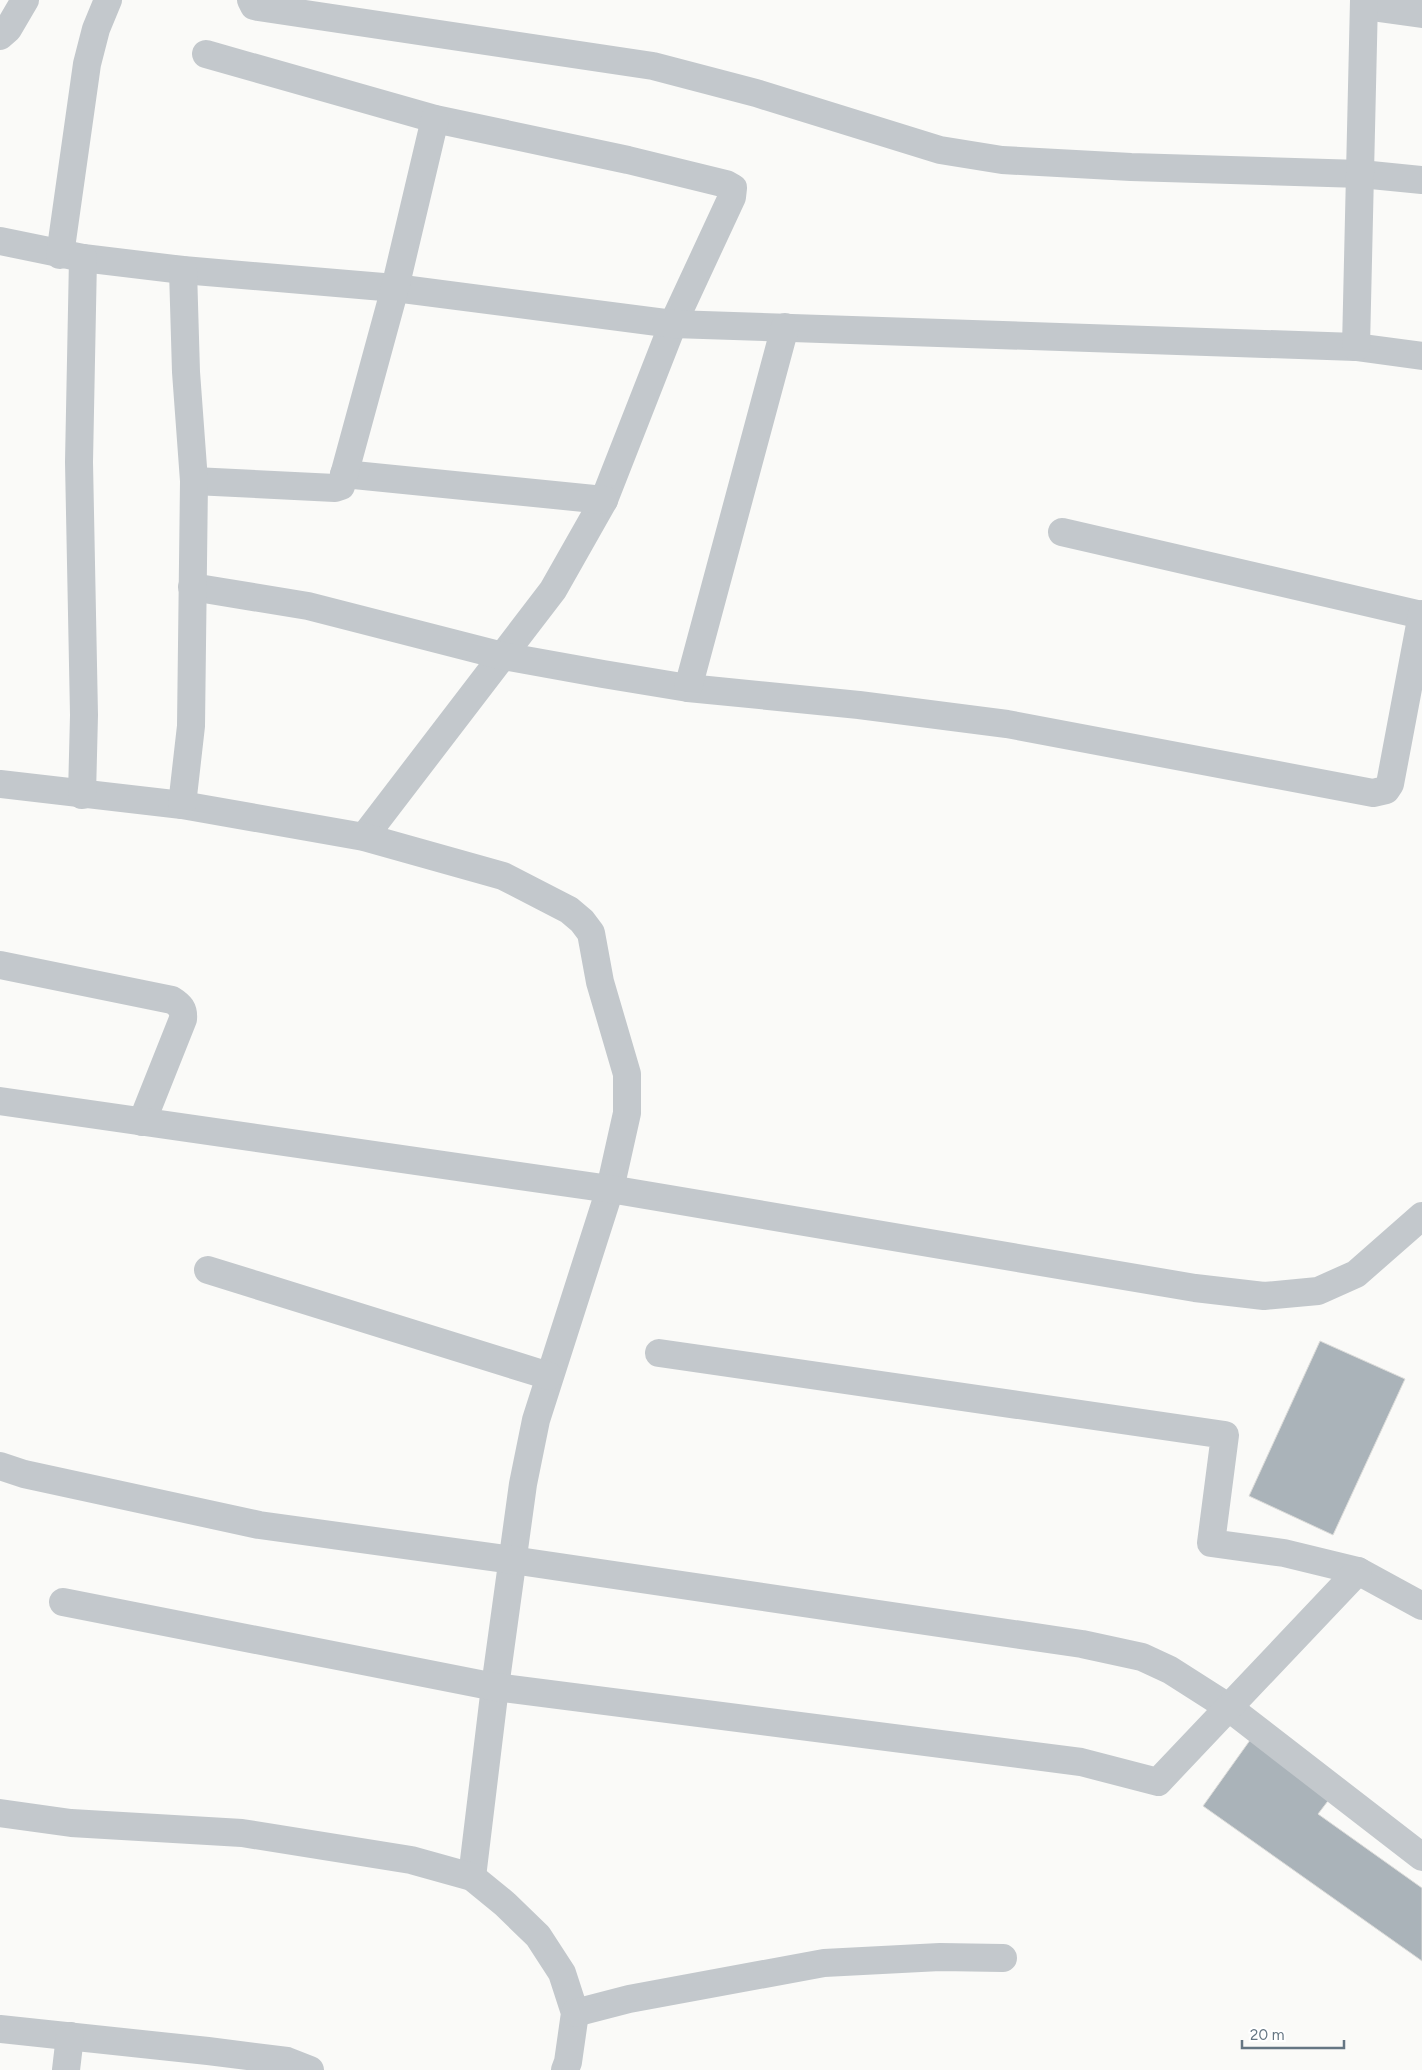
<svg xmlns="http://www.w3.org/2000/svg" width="1422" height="2070" font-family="Figtree,sans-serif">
  <rect width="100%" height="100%" fill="#fafaf8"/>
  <!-- building -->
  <g fill="#aab3b9" stroke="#dcdcda">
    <polygon points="1320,1341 1405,1379 1333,1535 1249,1496"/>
    <polygon points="1253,1736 1334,1793 1318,1814 1422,1888 1422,1961 1203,1806"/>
  </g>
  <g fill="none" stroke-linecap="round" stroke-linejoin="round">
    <!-- street -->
    <g stroke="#c3c8cc" stroke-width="28">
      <polyline points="251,0 254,6 258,7 653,66 756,93 940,150 1002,160 1131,167 1361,174 1422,180"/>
      <polyline points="1364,6 1422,14"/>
      <polyline points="0,36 8,29 25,0"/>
      <polyline points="206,54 435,119 628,160 726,184 733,188 732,197 673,324 604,500 553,590 364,837"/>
      <polyline points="0,241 83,258 183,270 395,288 673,324 1356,347 1422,356"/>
      <polyline points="60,255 87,64 96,29 108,0"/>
      <polyline points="1356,347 1364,0"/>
      <polyline points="344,474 604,500"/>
      <polyline points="194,481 335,488 341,486 395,288 435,119"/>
      <polyline points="1062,532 1422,615"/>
      <polyline points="192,587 308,606 503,656 603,674 688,688 859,705 1007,724 1373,793 1386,790 1390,784 1422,614"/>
      <polyline points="688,688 785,327"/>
      <polyline points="0,784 182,805 364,837 503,876 569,910 582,921 591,933 600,982 627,1074 627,1113 610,1189 536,1420 523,1484 495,1687 472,1877"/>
      <polyline points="82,795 84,715 79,462 83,258"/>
      <polyline points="182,805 191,726 194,481 186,372 183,270"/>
      <path d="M0,965L172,1000C180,1005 184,1009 183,1019L142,1122"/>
      <polyline points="0,1101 610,1189 1195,1288 1264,1296 1318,1291 1356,1274 1422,1216"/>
      <polyline points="208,1270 549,1376"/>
      <polyline points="659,1353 1225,1435 1211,1543 1284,1553 1358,1571 1422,1606"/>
      <polyline points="0,1466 24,1474 259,1525 512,1560 1082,1644 1142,1657 1170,1670 1228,1707 1422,1857"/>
      <polyline points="63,1602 495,1687 1081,1762 1158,1782 1358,1571"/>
      <polyline points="0,1813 71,1823 242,1833 411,1860 472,1877 505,1904 538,1936 562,1973 575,2013 568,2062 565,2070"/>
      <polyline points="575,2013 629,1999 824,1963 940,1957 1003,1958"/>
      <polyline points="0,2029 208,2051 287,2061 310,2070"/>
      <polyline points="66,2070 70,2036"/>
    </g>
  </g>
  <!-- scale -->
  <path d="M1242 2040v8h102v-8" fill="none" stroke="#657683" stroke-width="2.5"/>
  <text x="1250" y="2040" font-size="15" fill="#657683" stroke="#ffffff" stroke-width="4" paint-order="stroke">20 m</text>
</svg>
